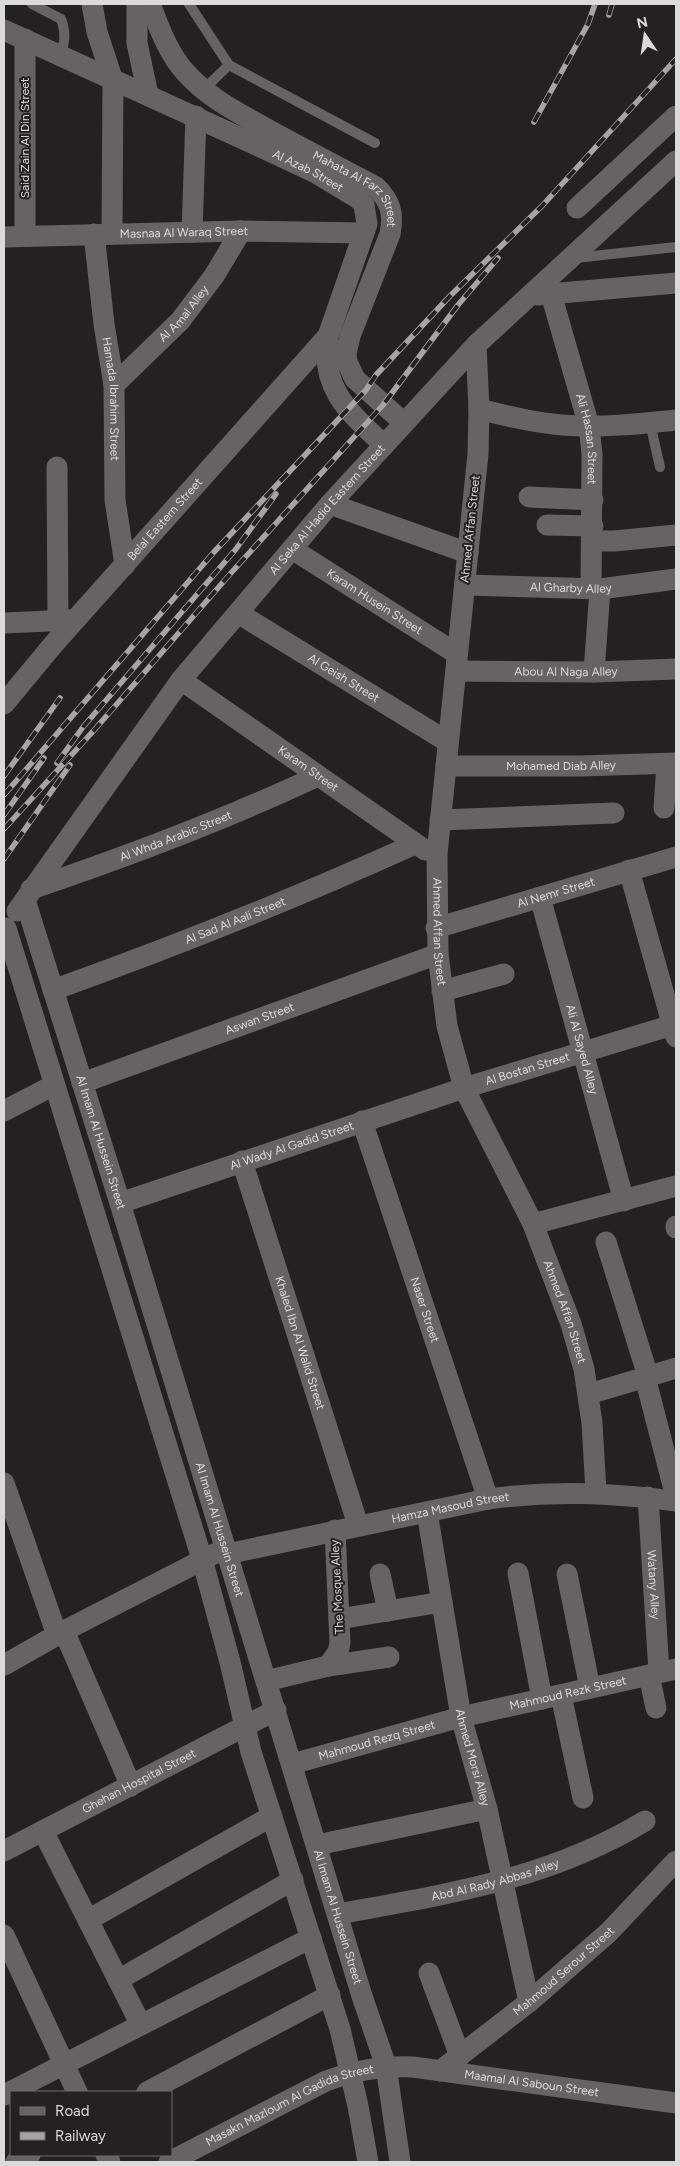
<svg xmlns="http://www.w3.org/2000/svg" width="680" height="2166" font-family="Figtree,sans-serif">
  <rect width="100%" height="100%" fill="#252024"/>
  <g fill="none" stroke-linecap="round" stroke-linejoin="round">
    <!-- service -->
    <g stroke="#686267" stroke-width="10">
      <path d="M32,4L61,19C66,32 65,41 61,54"/>
      <polyline points="189,4 229,65 375,143"/>
      <polyline points="203,90 229,65"/>
      <polyline points="575,258 676,247"/>
      <polyline points="650,423 660,467"/>
    </g>
    <!-- minor -->
    <g stroke="#686267" stroke-width="21">
      <polyline points="92,4 97,32 113,81 112,234"/>
      <polyline points="137,4 137,43 148,95"/>
      <path id="s1" d="M150,4C159,28 169,55 187,74C207,96 233,110 258,124C297,146 337,166 376,187C391,202 394,214 390,234L350,336L346,353L347,362L355,379L404,423"/>
      <path id="s2" d="M4,30L254,144L316,173L359,199L364,205L367,224L328,336C320,389 349,412 384,445"/>
      <polyline points="577,208 676,116"/>
      <polyline points="192,232 196,116"/>
      <path id="s3" d="M94,234L104,324L114,385L115,500L125,565"/>
      <polyline points="25,236 25,39"/>
      <path id="s4" d="M4,237L241,231L364,233"/>
      <path id="s5" d="M551,294L589,426L592,454L591,589"/>
      <polyline points="537,295 676,283"/>
      <path id="s6" d="M476,345L479,409L478,454L437,854L438,954L447,1026L464,1088L533,1224L571,1324L584,1369L592,1423L596,1492"/>
      <path id="s7" d="M114,385L180,321L214,276L241,231"/>
      <path d="M479,409C506,416 534,423 562,425C600,428 639,424 676,420"/>
      <polyline points="57,467 58,621"/>
      <polyline points="529,497 593,500"/>
      <polyline points="330,504 468,553"/>
      <polyline points="547,525 593,526"/>
      <polyline points="593,541 614,541 676,535"/>
      <path id="s8" d="M292,549L457,654"/>
      <path id="s9" d="M465,585L600,589L676,579"/>
      <path id="s10" d="M238,613L448,742"/>
      <polyline points="4,623 71,620"/>
      <path id="s11" d="M456,671L594,672L676,669"/>
      <polyline points="594,672 600,589"/>
      <path id="s12" d="M181,680L425,850"/>
      <path id="s13" d="M4,704L52,646L328,336"/>
      <path id="s14" d="M446,766H581L676,763"/>
      <polyline points="664,808 667,764"/>
      <polyline points="440,820 614,813"/>
      <polyline points="629,870 676,1037"/>
      <path id="s15" d="M31,889C129,856 224,820 318,776"/>
      <path id="s16" d="M540,897L624,1201"/>
      <path id="s17" d="M25,900L120,1203L362,1996L386,2066L400,2162"/>
      <path id="s18" d="M17,911L181,680L330,504L476,345L676,161"/>
      <polyline points="6,928 202,1559 230,1662 251,1752 340,2029 358,2106 368,2162"/>
      <path id="s19" d="M436,928L676,857"/>
      <path id="s20" d="M53,990C176,946 296,898 415,844"/>
      <polyline points="442,991 504,974"/>
      <path id="s21" d="M82,1083L438,954"/>
      <polyline points="4,1111 54,1085"/>
      <path id="s22" d="M362,1121L488,1499"/>
      <path id="s23" d="M242,1161L358,1525"/>
      <path id="s24" d="M120,1203L464,1088L676,1024"/>
      <polyline points="533,1224 676,1186"/>
      <polyline points="676,1226 676,1228"/>
      <polyline points="606,1242 648,1376"/>
      <polyline points="645,1377 676,1497"/>
      <polyline points="589,1394 676,1368"/>
      <polyline points="4,1483 57,1635"/>
      <path id="s25" d="M648,1497L659,1672"/>
      <path id="s26" d="M427,1512L461,1717L487,1809L529,2002"/>
      <path id="s27" d="M227,1554L488,1499C556,1490 609,1493 676,1501"/>
      <polyline points="518,1573 542,1699"/>
      <polyline points="380,1574 388,1611"/>
      <polyline points="567,1574 590,1688"/>
      <polyline points="339,1619 442,1602"/>
      <polyline points="64,1631 131,1786"/>
      <polyline points="4,1665 64,1631 214,1554"/>
      <polyline points="328,1666 389,1657"/>
      <polyline points="649,1675 656,1708"/>
      <polyline points="266,1681 328,1666 338,1652 340,1643 335,1530"/>
      <polyline points="561,1695 583,1798"/>
      <path id="s28" d="M292,1764L461,1717L676,1669"/>
      <polyline points="43,1831 141,2025"/>
      <polyline points="317,1845 487,1809"/>
      <path id="s29" d="M4,1851L276,1710"/>
      <path id="s30" d="M338,1914C447,1894 547,1880 645,1821"/>
      <polyline points="88,1920 272,1816"/>
      <polyline points="4,1935 77,2092"/>
      <polyline points="429,1973 460,2056"/>
      <polyline points="118,1980 293,1880"/>
      <path id="s31" d="M440,2071L529,2002L609,1932L676,1861"/>
      <polyline points="147,2092 330,1995"/>
      <polyline points="4,2095 311,1938"/>
      <polyline points="106,2155 110,2162"/>
      <polyline points="16,2162 30,2155"/>
      <path id="s32" d="M169,2162L326,2081C356,2070 381,2066 413,2067L676,2103"/>
    </g>
    <!-- rail casing -->
    <g stroke="#a7a3a6" stroke-width="5.5">
      <g id="rail">
        <polyline points="609,15 612,4"/>
        <polyline points="534,122 588,24 595,4"/>
        <polyline points="57,763 83,727 236,549 276,494"/>
        <polyline points="4,776 60,698"/>
        <polyline points="4,795 214,552 366,390 376,375 450,296 542,206 676,59"/>
        <polyline points="4,815 44,758"/>
        <polyline points="4,829 96,728 231,573 383,405 458,305 498,258"/>
        <polyline points="4,859 70,765"/>
      </g>
    </g>
    <!-- rail -->
    <use href="#rail" stroke="#252024" stroke-width="4" stroke-dasharray="11" stroke-linecap="butt"/>
  </g>
  <g text-anchor="middle" dominant-baseline="central" stroke-width="4" stroke-linejoin="round" paint-order="stroke">
    <!-- street labels -->
    <g font-size="12" fill="#dcd9dc" stroke="#252024">
      <text transform="translate(25 138) rotate(-90)">Said Zain Al Din Street</text>
      <text stroke="none"><textPath href="#s2" startOffset="335">Al Azab Street</textPath></text>
      <text stroke="none"><textPath href="#s1" startOffset="288">Mahata Al Farz Street</textPath></text>
      <text stroke="none"><textPath href="#s4" startOffset="180">Masnaa Al Waraq Street</textPath></text>
      <text stroke="none"><textPath href="#s7" startOffset="100">Al Amal Alley</textPath></text>
      <text stroke="none"><textPath href="#s3" startOffset="166">Hamada Ibrahim Street</textPath></text>
      <text stroke="none"><textPath href="#s5" startOffset="150">Ali Hassan Street</textPath></text>
      <text stroke="none"><textPath href="#s18" startOffset="508">Al Seka Al Hadid Eastern Street</textPath></text>
      <text stroke="none"><textPath href="#s13" startOffset="245">Belal Eastern Street</textPath></text>
      <text transform="translate(470 529) rotate(-84)">Ahmed Affan Street</text>
      <text stroke="none"><textPath href="#s9" startOffset="106">Al Gharby Alley</textPath></text>
      <text stroke="none"><textPath href="#s8" startOffset="98">Karam Husein Street</textPath></text>
      <text stroke="none"><textPath href="#s11" startOffset="110">Abou Al Naga Alley</textPath></text>
      <text stroke="none"><textPath href="#s10" startOffset="124">Al Geish Street</textPath></text>
      <text stroke="none"><textPath href="#s14" startOffset="115">Mohamed Diab Alley</textPath></text>
      <text stroke="none"><textPath href="#s12" startOffset="155">Karam Street</textPath></text>
      <text stroke="none"><textPath href="#s15" startOffset="154">Al Whda Arabic Street</textPath></text>
      <text stroke="none"><textPath href="#s19" startOffset="125">Al Nemr Street</textPath></text>
      <text stroke="none"><textPath href="#s20" startOffset="195">Al Sad Al Aali Street</textPath></text>
      <text stroke="none"><textPath href="#s6" startOffset="589">Ahmed Affan Street</textPath></text>
      <text stroke="none"><textPath href="#s21" startOffset="189">Aswan Street</textPath></text>
      <text stroke="none"><textPath href="#s16" startOffset="158">Ali Al Sayed Alley</textPath></text>
      <text stroke="none"><textPath href="#s24" startOffset="429">Al Bostan Street</textPath></text>
      <text stroke="none"><textPath href="#s17" startOffset="254">Al Imam Al Hussein Street</textPath></text>
      <text stroke="none"><textPath href="#s24" startOffset="181">Al Wady Al Gadid Street</textPath></text>
      <text stroke="none"><textPath href="#s22" startOffset="199">Naser Street</textPath></text>
      <text stroke="none"><textPath href="#s6" startOffset="994">Ahmed Affan Street</textPath></text>
      <text stroke="none"><textPath href="#s23" startOffset="191">Khaled Ibn Al Walid Street</textPath></text>
      <text stroke="none"><textPath href="#s27" startOffset="228">Hamza Masoud Street</textPath></text>
      <text stroke="none"><textPath href="#s17" startOffset="659">Al Imam Al Hussein Street</textPath></text>
      <text stroke="none"><textPath href="#s25" startOffset="88">Watany Alley</textPath></text>
      <text transform="translate(337 1587) rotate(-93)">The Mosque Alley</text>
      <text stroke="none"><textPath href="#s28" startOffset="285">Mahmoud Rezk Street</textPath></text>
      <text stroke="none"><textPath href="#s28" startOffset="88">Mahmoud Rezq Street</textPath></text>
      <text stroke="none"><textPath href="#s26" startOffset="250">Ahmed Morsi Alley</textPath></text>
      <text stroke="none"><textPath href="#s29" startOffset="152">Ghehan Hospital Street</textPath></text>
      <text stroke="none"><textPath href="#s30" startOffset="161">Abd Al Rady Abbas Alley</textPath></text>
      <text stroke="none"><textPath href="#s17" startOffset="1064">Al Imam Al Hussein Street</textPath></text>
      <text stroke="none"><textPath href="#s31" startOffset="159">Mahmoud Serour Street</textPath></text>
      <text stroke="none"><textPath href="#s32" startOffset="385">Maamal Al Saboun Street</textPath></text>
      <text stroke="none"><textPath href="#s32" startOffset="134">Masakn Mazloum Al Gadida Street</textPath></text>
    </g>
  </g>
  <!-- border -->
  <rect width="680" height="2166" fill="none" stroke="#dcd9dc" stroke-width="10"/>
  <!-- legend -->
  <rect x="10" y="2091" width="162" height="65" fill="#252024" stroke="#6e6a6e"/>
  <rect x="20" y="2107" width="25" height="8" fill="#686267" stroke="#6e6a6e"/>
  <text x="55" y="2116" font-size="15" fill="#dcd9dc">Road</text>
  <rect x="20" y="2132" width="25" height="8" fill="#a7a3a6" stroke="#6e6a6e"/>
  <text x="55" y="2141" font-size="15" fill="#dcd9dc">Railway</text>
  <!-- north arrow -->
  <g transform="translate(645 35) rotate(347)" stroke="#252024" stroke-width="4" paint-order="stroke">
  <path d="M0-4L9 19L0 12L-9 19Z" fill="#dcd9dc"/>
  <text y="-8" font-size="14" font-weight="bold" text-anchor="middle" fill="#dcd9dc">N</text>
  </g>
</svg>
